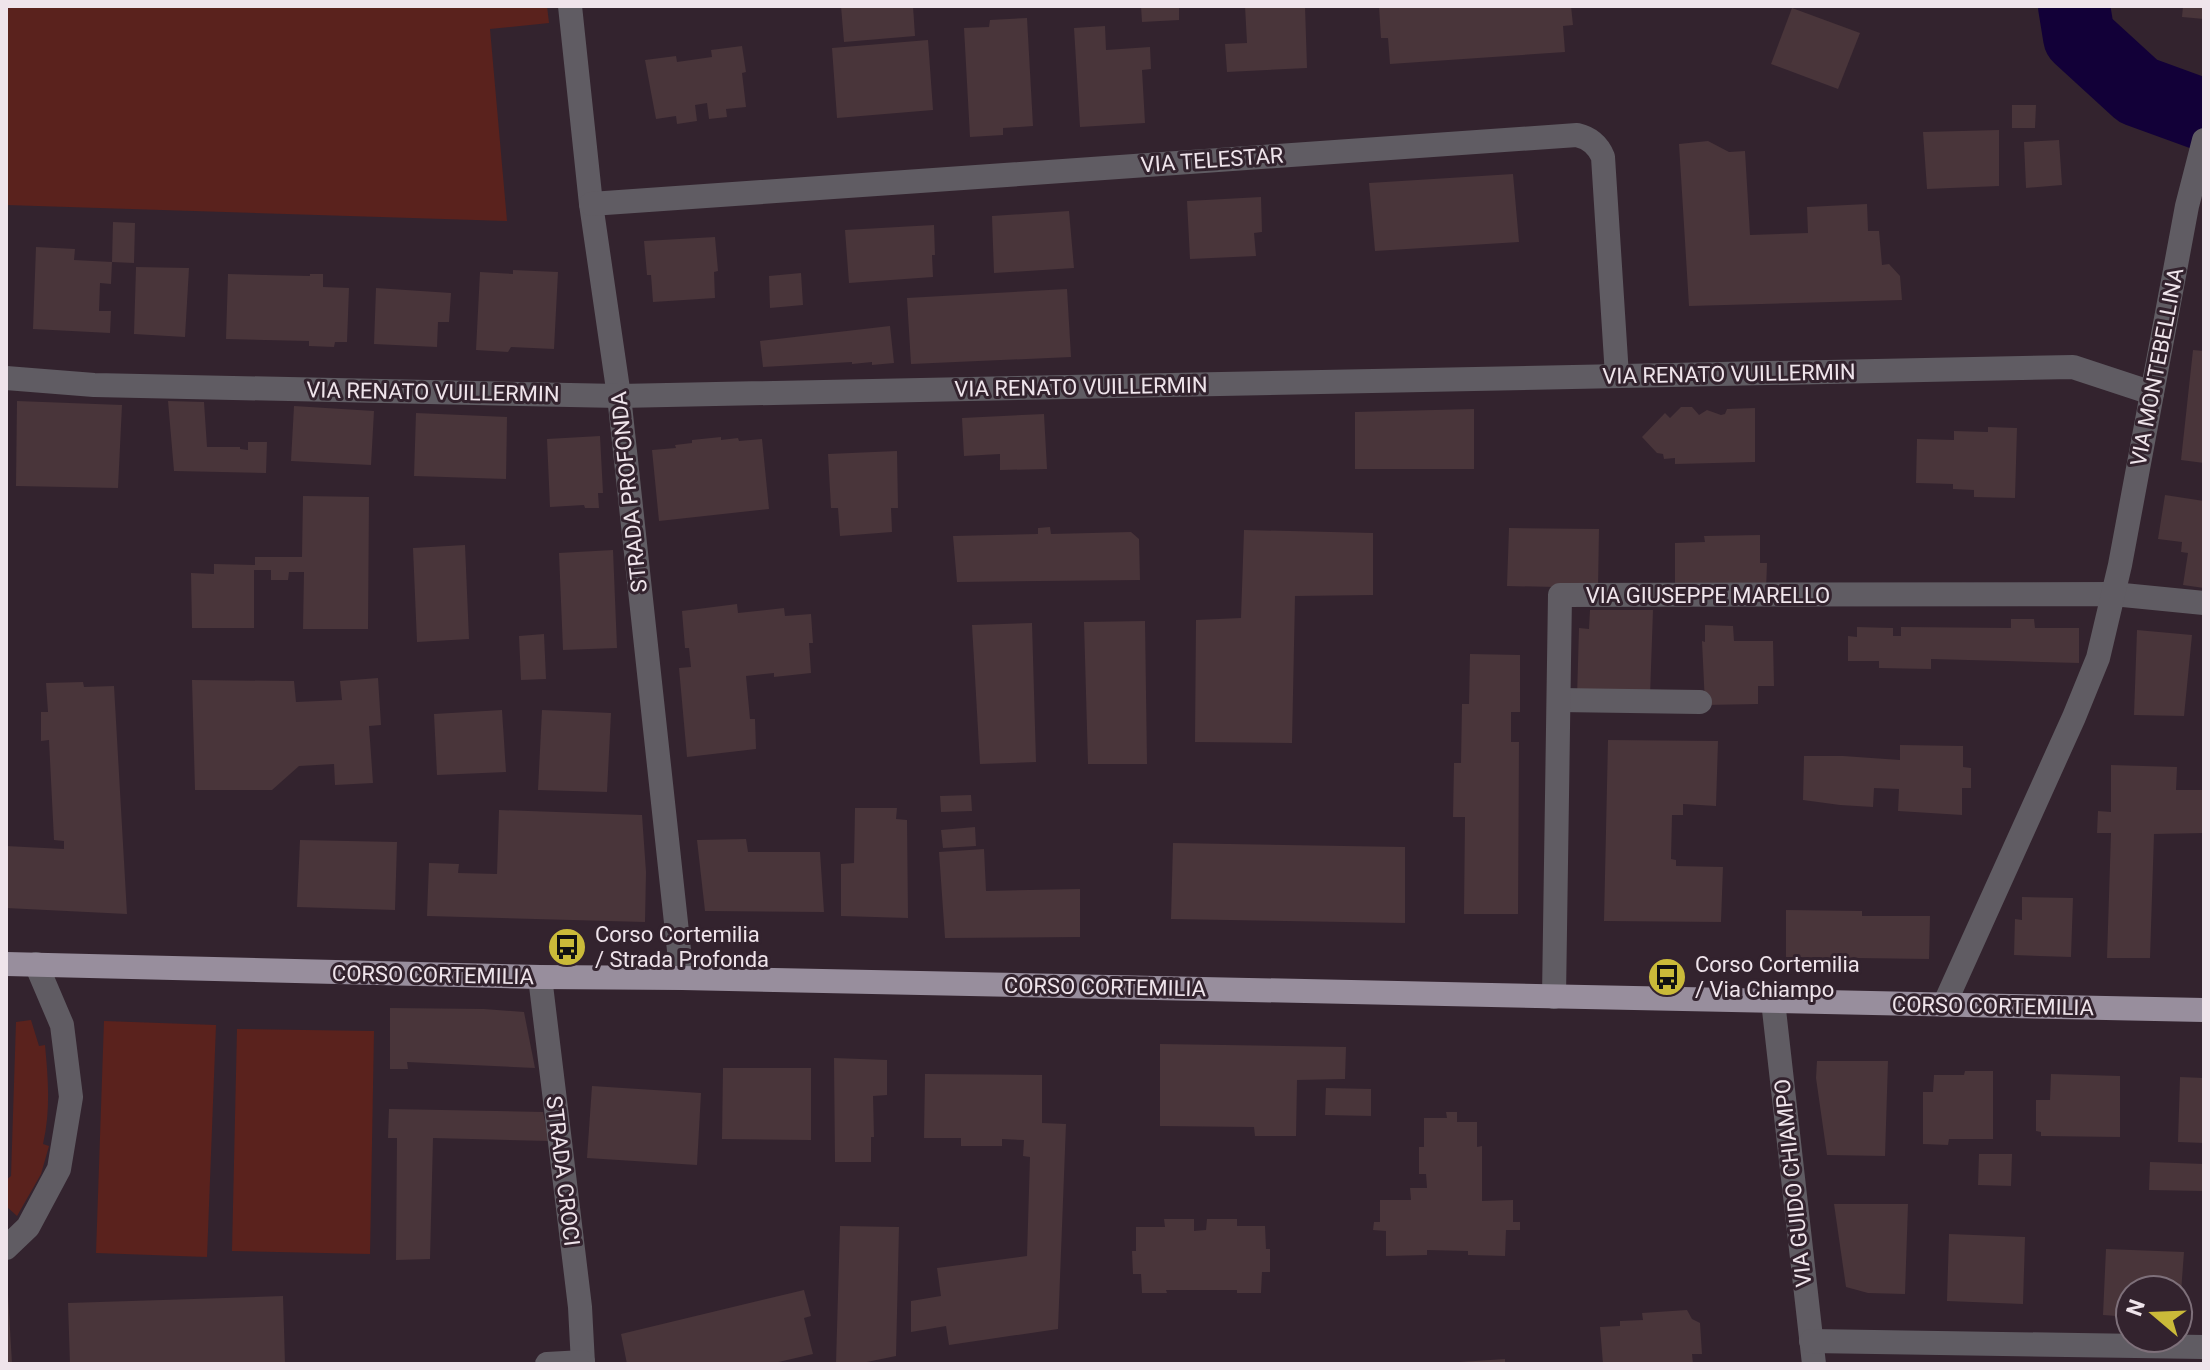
<svg xmlns="http://www.w3.org/2000/svg" width="2210" height="1370" font-family="Roboto,sans-serif">
  <rect width="100%" height="100%" fill="#33232e"/>
  <!-- green -->
  <g fill="#5a221d">
    <polygon points="6,6 547,6 549,23 490,29 507,221 6,205"/>
    <path d="M31,1020L39,1046L45,1045C48,1078 51,1110 43,1144L49,1146L41,1174L17,1216L6,1206V1180L11,1176L16,1022Z"/>
    <polygon points="104,1021 216,1025 207,1257 96,1253"/>
    <polygon points="237,1029 374,1031 370,1254 232,1251"/>
  </g>
  <g fill="none" stroke-linecap="round" stroke-linejoin="round">
    <!-- river -->
    <polyline stroke="#120038" stroke-width="72" points="2074,6 2079,37 2138,91 2204,115"/>
  </g>
  <!-- building -->
  <g fill="#49353a">
    <polygon points="841,6 913,6 915,36 844,42"/>
    <polygon points="1141,6 1179,6 1179,20 1142,22"/>
    <polygon points="1245,6 1305,6 1307,68 1227,72 1225,44 1247,43"/>
    <polygon points="1379,6 1571,6 1573,25 1563,26 1565,52 1390,64 1388,38 1381,38"/>
    <polygon points="2183,6 2204,6 2204,19 2182,17"/>
    <polygon points="1792,8 1860,33 1838,89 1771,64"/>
    <polygon points="1027,18 1033,126 1003,128 1003,135 970,137 964,28 989,27 990,20"/>
    <polygon points="1105,26 1106,50 1150,47 1151,69 1142,70 1145,123 1080,127 1074,28"/>
    <polygon points="928,40 933,110 837,118 832,48"/>
    <polygon points="742,46 746,72 742,73 746,107 726,109 727,117 709,119 707,103 695,105 697,121 677,124 676,116 656,119 645,60 676,56 677,62 712,57 711,50"/>
    <polygon points="2012,105 2036,105 2035,128 2012,128"/>
    <polygon points="1999,130 1999,186 1927,189 1923,132"/>
    <polygon points="2059,140 2062,185 2026,188 2024,142"/>
    <polygon points="1708,141 1729,152 1745,151 1750,235 1808,233 1807,207 1867,204 1868,231 1879,231 1882,265 1889,264 1900,276 1902,300 1689,306 1679,144"/>
    <polygon points="1513,174 1519,242 1375,251 1369,183"/>
    <polygon points="1261,197 1262,232 1254,233 1256,256 1190,259 1187,201"/>
    <polygon points="1069,211 1074,268 994,273 992,216"/>
    <polygon points="113,222 135,223 134,263 112,262"/>
    <polygon points="934,225 935,255 932,255 933,277 849,283 845,230"/>
    <polygon points="715,237 718,271 714,272 715,298 653,302 651,275 647,275 644,241"/>
    <polygon points="36,247 75,249 74,260 112,262 111,284 100,283 99,311 111,311 110,333 33,329"/>
    <polygon points="136,267 189,268 185,337 134,334"/>
    <polygon points="513,270 558,272 554,349 511,347 508,352 476,350 480,272 513,274"/>
    <polygon points="801,273 803,305 770,308 769,276"/>
    <polygon points="228,274 310,276 310,274 323,274 323,287 349,288 347,342 335,342 334,347 309,346 309,341 226,339"/>
    <polygon points="376,288 451,293 449,322 438,322 437,347 374,344"/>
    <polygon points="1067,289 1071,357 911,364 907,298"/>
    <polygon points="890,326 894,363 872,365 872,362 852,364 852,362 763,367 760,341"/>
    <polygon points="2193,350 2204,351 2204,463 2181,460"/>
    <polygon points="17,401 122,405 118,488 16,486"/>
    <polygon points="168,401 204,402 207,447 240,447 240,449 248,450 248,442 267,442 266,473 174,471"/>
    <polygon points="294,406 374,411 371,465 291,461"/>
    <polygon points="1681,407 1692,407 1699,415 1707,410 1721,415 1725,414 1727,409 1755,408 1755,462 1675,464 1675,458 1664,459 1663,454 1657,453 1642,437 1665,413 1670,418"/>
    <polygon points="1474,409 1474,469 1355,469 1355,412"/>
    <polygon points="416,413 507,417 506,479 414,476"/>
    <polygon points="1044,414 1047,469 1000,470 1000,454 964,456 962,418"/>
    <polygon points="1988,427 2017,428 2015,498 1974,497 1974,490 1953,489 1953,484 1916,483 1917,439 1954,440 1954,431 1988,432"/>
    <polygon points="600,436 603,493 598,493 599,508 585,508 584,505 550,507 547,439"/>
    <polygon points="721,437 721,440 738,438 739,441 762,439 769,509 659,521 652,450 676,448 675,445 692,443 692,440"/>
    <polygon points="897,451 898,508 891,508 892,532 840,536 838,508 831,508 828,454"/>
    <polygon points="2165,495 2204,501 2204,588 2183,585 2188,553 2181,552 2182,542 2158,539"/>
    <polygon points="303,496 369,497 368,629 303,629 304,572 289,572 288,580 271,580 271,570 254,570 254,628 192,628 191,573 214,574 214,564 255,565 255,557 302,557"/>
    <polygon points="1050,527 1051,534 1131,532 1139,539 1140,580 957,582 953,536 1038,534 1038,528"/>
    <polygon points="1509,528 1599,529 1598,588 1507,586"/>
    <polygon points="1244,530 1373,533 1373,595 1295,596 1292,743 1195,742 1196,620 1241,618"/>
    <polygon points="1760,535 1760,563 1767,563 1766,591 1675,592 1675,543 1705,542 1704,536"/>
    <polygon points="465,545 469,639 417,642 413,548"/>
    <polygon points="613,550 617,648 563,650 559,553"/>
    <polygon points="737,604 738,613 784,608 785,616 811,614 813,643 809,643 811,673 774,677 774,673 746,676 750,719 755,719 756,749 687,757 679,668 691,667 689,648 685,648 682,611"/>
    <polygon points="1590,610 1653,610 1650,697 1577,698 1579,628 1589,629"/>
    <polygon points="2011,619 2034,619 2035,628 2079,628 2079,663 1931,659 1931,669 1879,668 1879,661 1848,661 1848,636 1857,637 1857,627 1893,628 1893,636 1901,636 1901,627 2011,628"/>
    <polygon points="1145,621 1147,764 1088,764 1084,622"/>
    <polygon points="1032,623 1036,762 980,764 972,625"/>
    <polygon points="1705,625 1733,626 1734,641 1773,641 1774,686 1758,686 1758,704 1705,705 1702,641 1705,642"/>
    <polygon points="2137,630 2192,635 2184,716 2134,715"/>
    <polygon points="544,634 546,679 521,680 519,636"/>
    <polygon points="1470,654 1520,655 1520,712 1511,712 1511,742 1519,742 1518,914 1464,914 1465,817 1453,817 1454,763 1461,763 1462,704 1469,704"/>
    <polygon points="378,678 381,725 369,726 373,783 335,785 334,764 299,766 272,790 195,790 192,680 294,681 296,702 342,700 340,681"/>
    <polygon points="83,682 84,687 114,686 127,914 6,908 6,846 64,849 64,841 54,840 49,740 41,741 41,712 48,712 46,683"/>
    <polygon points="502,710 506,772 437,775 434,714"/>
    <polygon points="542,710 611,713 607,792 538,790"/>
    <polygon points="1608,740 1718,741 1716,806 1683,804 1683,815 1672,815 1671,859 1676,860 1676,866 1723,867 1721,922 1604,921"/>
    <polygon points="1900,745 1963,746 1963,767 1971,768 1971,788 1962,788 1962,815 1898,811 1899,789 1874,788 1873,807 1840,805 1803,800 1804,756 1843,756 1900,760"/>
    <polygon points="2111,765 2177,767 2176,790 2204,790 2204,833 2154,834 2150,958 2107,958 2111,833 2097,833 2098,811 2111,812"/>
    <polygon points="971,795 972,811 941,812 940,796"/>
    <polygon points="855,808 897,808 896,819 907,820 908,918 841,916 841,864 854,863"/>
    <polygon points="499,810 642,815 646,872 645,922 427,916 429,863 459,864 458,873 497,874"/>
    <polygon points="975,827 976,846 943,848 941,830"/>
    <polygon points="746,839 748,852 820,852 824,912 705,911 697,840"/>
    <polygon points="300,840 397,842 395,910 297,907"/>
    <polygon points="1173,843 1405,847 1405,923 1171,919"/>
    <polygon points="984,849 986,891 1080,889 1080,937 945,938 939,852"/>
    <polygon points="2022,897 2073,898 2071,957 2014,955 2015,919 2022,920"/>
    <polygon points="1786,910 1862,911 1862,916 1930,916 1929,959 1786,957"/>
    <polygon points="390,1008 484,1009 524,1012 535,1068 407,1062 408,1069 390,1069"/>
    <polygon points="1160,1044 1346,1047 1345,1079 1297,1080 1296,1136 1255,1136 1254,1127 1160,1126"/>
    <polygon points="834,1058 887,1060 887,1095 873,1096 874,1137 871,1137 871,1162 835,1162"/>
    <polygon points="1817,1061 1888,1061 1885,1156 1827,1155 1816,1078"/>
    <polygon points="723,1068 811,1068 811,1140 722,1139"/>
    <polygon points="1965,1071 1993,1071 1993,1139 1949,1139 1948,1145 1923,1144 1923,1092 1933,1092 1934,1075 1964,1075"/>
    <polygon points="925,1074 1042,1075 1042,1123 1066,1124 1058,1329 949,1345 946,1326 911,1332 911,1301 941,1296 937,1268 1027,1256 1030,1157 1023,1156 1024,1140 1002,1139 1002,1146 961,1146 961,1138 924,1138"/>
    <polygon points="2051,1074 2120,1076 2120,1137 2041,1136 2041,1132 2036,1131 2036,1100 2050,1100"/>
    <polygon points="2180,1077 2204,1078 2204,1143 2178,1142"/>
    <polygon points="592,1086 701,1093 697,1165 587,1158"/>
    <polygon points="1326,1088 1371,1089 1371,1116 1325,1115"/>
    <polygon points="389,1109 543,1112 549,1141 433,1138 430,1259 396,1260 397,1138 388,1138"/>
    <polygon points="1446,1112 1457,1112 1457,1122 1477,1122 1477,1147 1482,1146 1482,1201 1513,1200 1513,1222 1520,1222 1520,1230 1506,1230 1505,1256 1468,1255 1468,1251 1427,1250 1427,1255 1386,1256 1386,1231 1373,1230 1374,1222 1380,1222 1380,1200 1411,1200 1410,1188 1427,1188 1426,1174 1419,1174 1419,1147 1424,1147 1424,1118 1447,1118"/>
    <polygon points="1979,1154 2012,1154 2011,1186 1978,1185"/>
    <polygon points="2150,1162 2204,1164 2204,1191 2149,1190"/>
    <polygon points="1834,1204 1908,1204 1905,1294 1868,1293 1846,1287"/>
    <polygon points="1164,1219 1194,1219 1194,1231 1206,1230 1207,1219 1237,1219 1237,1226 1265,1226 1266,1249 1270,1249 1270,1272 1262,1272 1261,1293 1237,1293 1237,1290 1166,1290 1167,1293 1142,1293 1141,1274 1133,1274 1132,1251 1136,1251 1136,1227 1165,1227"/>
    <polygon points="840,1226 899,1227 896,1356 857,1364 836,1364"/>
    <polygon points="1949,1234 2025,1237 2023,1304 1947,1301"/>
    <polygon points="2106,1249 2184,1252 2180,1306 2178,1306 2178,1290 2130,1290 2130,1317 2103,1315"/>
    <polygon points="804,1290 811,1316 804,1318 813,1354 770,1364 627,1364 621,1334"/>
    <polygon points="6,1294 8,1294 12,1364 6,1364"/>
    <polygon points="283,1296 285,1364 70,1364 68,1303"/>
    <polygon points="1687,1310 1692,1319 1700,1323 1702,1354 1692,1354 1693,1364 1603,1364 1600,1327 1620,1326 1620,1321 1643,1320 1642,1313"/>
    <polygon points="1505,1359 1505,1364 1460,1364 1460,1362"/>
  </g>
  <g fill="none" stroke-linecap="round" stroke-linejoin="round">
    <!-- minor -->
    <g stroke="#605c63" stroke-width="24">
      <polyline points="570,6 591,204 619,396 682,978"/>
      <path d="M591,204L1577,135C1590,138 1598,145 1603,157L1617,376"/>
      <polyline points="6,378 94,385 619,396 2073,367 2152,393"/>
      <polyline points="1559,700 1700,702"/>
      <polyline points="540,977 580,1307 583,1364"/>
      <polyline points="1554,997 1560,595 2113,594 2204,603"/>
      <polyline points="1773,1001 1814,1364"/>
      <polyline points="1944,1005 2074,717 2098,658 2120,565 2187,206 2204,140"/>
      <polyline points="6,1248 28,1227 59,1169 71,1097 62,1025 36,964"/>
      <polyline points="1811,1341 2204,1347"/>
      <polyline points="547,1364 583,1362"/>
    </g>
    <!-- major -->
    <polyline stroke="#988e9d" stroke-width="24" points="6,964 540,977 682,978 2204,1010"/>
  </g>
  <!-- icons -->
  <defs>
    <g id="bus-disc" transform="scale(2)"><circle r="9.5" fill="#caba39" stroke="#33232e"/><path d="M-5-6H5V4H4V6H2V4H-2V6H-4V4H-5ZM-3.5-4V0h7V-4ZM-3.5 1.2v1.5H-2V1.2ZM2 1.2v1.5H3.5V1.2Z" fill="#111"/></g>
  </defs>
  <g fill-rule="evenodd">
    <use href="#bus-disc" x="567" y="947"/>
    <use href="#bus-disc" x="1667" y="977"/>
  </g>
  <g text-anchor="middle" dominant-baseline="central" stroke-width="6" stroke-linejoin="round" paint-order="stroke">
    <!-- street labels -->
    <g font-size="22" fill="#efe4eb" stroke="#33232e">
      <text transform="translate(1212 160) rotate(-4)">VIA TELESTAR</text>
      <text transform="translate(2157 367) rotate(-79)">VIA MONTEBELLINA</text>
      <text transform="translate(1729 374) rotate(-1)">VIA RENATO VUILLERMIN</text>
      <text transform="translate(1081 387) rotate(-1)">VIA RENATO VUILLERMIN</text>
      <text transform="translate(433 392) rotate(1)">VIA RENATO VUILLERMIN</text>
      <text transform="translate(629 492) rotate(-96)">STRADA PROFONDA</text>
      <text x="1708" y="595">VIA GIUSEPPE MARELLO</text>
      <text transform="translate(433 975) rotate(1)">CORSO CORTEMILIA</text>
      <text transform="translate(1105 987) rotate(1)">CORSO CORTEMILIA</text>
      <text transform="translate(1993 1006) rotate(1)">CORSO CORTEMILIA</text>
      <text transform="translate(563 1171) rotate(83)">STRADA CROCI</text>
      <text transform="translate(1793 1183) rotate(-96)">VIA GUIDO CHIAMPO</text>
    </g>
    <!-- poi labels -->
    <g font-size="22" fill="#efe4eb" stroke="#33232e" text-anchor="start">
      <text x="595" y="934">Corso Cortemilia<tspan x="595" dy="25">/ Strada Profonda</tspan></text>
      <text x="1695" y="964">Corso Cortemilia<tspan x="1695" dy="25">/ Via Chiampo</tspan></text>
    </g>
  </g>
  <!-- border -->
  <rect width="2210" height="1370" fill="none" stroke="#efe4eb" stroke-width="16"/>
  <!-- north arrow -->
  <g transform="translate(2154 1314) rotate(289)"><circle r="38" fill="#33232e" stroke="#7e707a" stroke-width="2"/>
  <path d="M0-6L14 30L0 20L-14 30Z" fill="#caba39"/>
  <text y="-12" font-size="22" font-weight="bold" text-anchor="middle" fill="#efe4eb">N</text>
  </g>
</svg>
